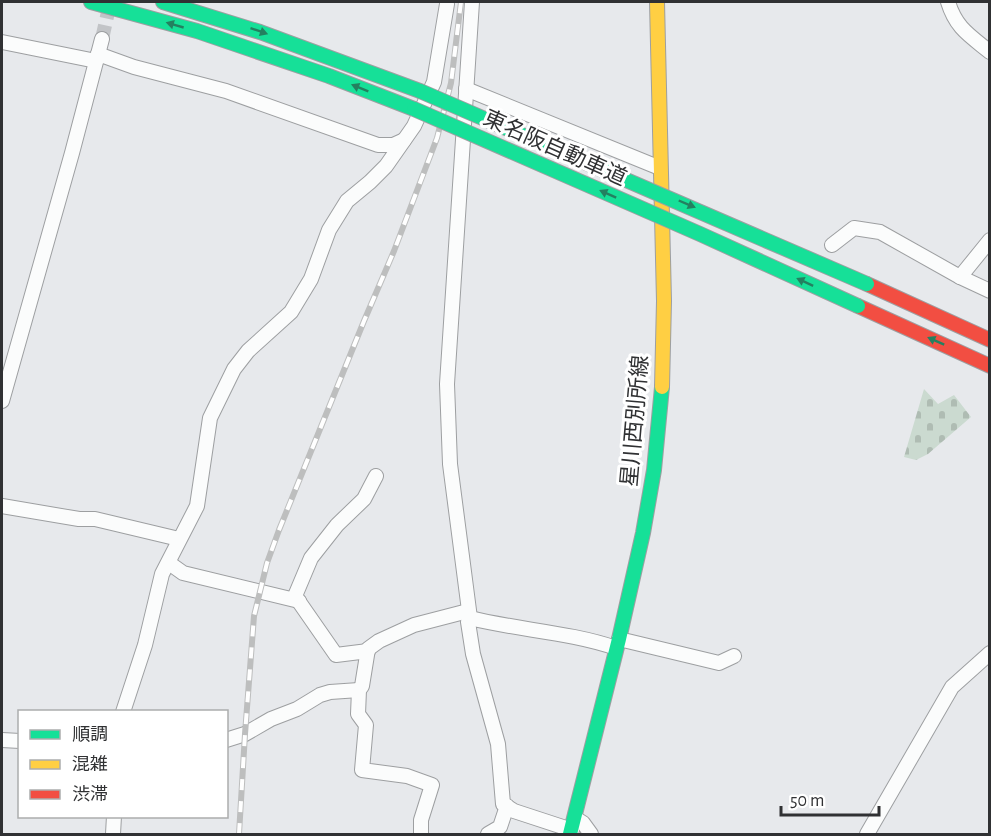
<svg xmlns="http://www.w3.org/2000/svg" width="991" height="836" font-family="'Alegreya Sans','Noto Sans JP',sans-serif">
  <defs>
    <pattern id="cemetery-stones" width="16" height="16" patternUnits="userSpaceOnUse" patternTransform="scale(1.5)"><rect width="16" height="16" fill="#cbdad0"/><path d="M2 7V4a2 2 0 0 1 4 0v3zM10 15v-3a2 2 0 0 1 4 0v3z" fill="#afbcb3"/></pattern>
  </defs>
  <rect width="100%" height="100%" fill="#e7e9ec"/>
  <!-- cemetery -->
  <polygon fill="url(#cemetery-stones)" points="924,389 938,404 954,395 971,417 928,454 916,460 904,457"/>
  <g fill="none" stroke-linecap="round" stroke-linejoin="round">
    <!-- street-tunnel -->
    <polyline stroke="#c2c4c7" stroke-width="14" stroke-dasharray="14 7" stroke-linecap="butt" points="102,39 110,3"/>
    <!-- street casing -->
    <g stroke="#9d9fa1" stroke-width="16">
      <g id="street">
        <polyline points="472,2 447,384 450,464 470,618 468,622 473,654 498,744 503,804 514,811 572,830"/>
        <path d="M948,2C956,28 969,35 990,52"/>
        <polyline points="2,42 96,61"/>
        <polyline points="98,54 134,67 226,91 378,145 393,145 404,140"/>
        <polyline points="466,89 660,168"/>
        <polyline points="832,245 854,228 880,232 960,277 990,291"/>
        <polyline points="960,277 990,240"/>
        <polyline points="2,401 72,153 102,39"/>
        <polyline points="2,506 79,519 95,519 179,539"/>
        <polyline points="169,563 183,573 299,601"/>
        <path d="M470,618C518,630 569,632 616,648"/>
        <polyline points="619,639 719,663 734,656"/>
        <polyline points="368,651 336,655 295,596 311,558 337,525 364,499 376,476"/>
        <polyline points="123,712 145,645 162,574 197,506 210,418 234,369 248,351 291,312 311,279 329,230 347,201 370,182 386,166 414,126 434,82 447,4"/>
        <polyline points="2,740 20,741"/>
        <polyline points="226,740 245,734 271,719 297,709 320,695 330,692 359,690"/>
        <polyline points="575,818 583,823 591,834"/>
        <polyline points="113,834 114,816"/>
        <polyline points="421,834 421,820 432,785 407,776 362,770 366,725 358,714 359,690 362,686 368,649 379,641 414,625 468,611"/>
        <polyline points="488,834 500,827 507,806"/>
        <polyline points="867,834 952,687 990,653"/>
      </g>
    </g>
    <!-- fast casing -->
    <g stroke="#9d9fa1" stroke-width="16">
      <g id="fast">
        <polyline points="91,2 197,31 329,76 414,109"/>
        <polyline points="163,2 260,32 420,91"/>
        <polyline points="570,834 619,639 643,533 654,470 662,387"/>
      </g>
    </g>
    <!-- slow casing -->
    <g stroke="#9d9fa1" stroke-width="16">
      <polyline id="slow" points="657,2 664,301 662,387"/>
    </g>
    <!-- jam casing -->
    <g stroke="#9d9fa1" stroke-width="16">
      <g id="jam">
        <polyline points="867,284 990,340"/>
        <polyline points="858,306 990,366"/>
      </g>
    </g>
    <!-- street -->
    <use href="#street" stroke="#fbfcfc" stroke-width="14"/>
    <!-- fast -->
    <use href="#fast" stroke="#16e098" stroke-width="14"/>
    <!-- slow -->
    <use href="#slow" stroke="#ffcf43" stroke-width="14"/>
    <!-- jam -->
    <use href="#jam" stroke="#f24e42" stroke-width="14"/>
    <!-- rail casing -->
    <g stroke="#bdbebe" stroke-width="6">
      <polyline id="rail" points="239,834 245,734 254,616 267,563 279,530 364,321 394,251 437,138 451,83 461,2"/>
    </g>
    <!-- rail -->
    <use href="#rail" stroke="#fff" stroke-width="4" stroke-dasharray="11" stroke-linecap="butt"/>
    <!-- fast-bridge casing -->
    <g stroke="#9d9fa1" stroke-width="16" stroke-linecap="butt">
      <g id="fast-bridge">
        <polyline points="420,91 867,284"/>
        <polyline points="414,109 700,234 858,306"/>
      </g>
    </g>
    <!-- fast-bridge -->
    <use href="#fast-bridge" stroke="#16e098" stroke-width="14"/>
  </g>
  <!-- one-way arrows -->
  <defs><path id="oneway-solid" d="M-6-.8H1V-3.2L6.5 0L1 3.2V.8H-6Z" transform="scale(1.5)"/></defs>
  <g fill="#248060">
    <use href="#oneway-solid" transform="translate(175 25) rotate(-164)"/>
    <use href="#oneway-solid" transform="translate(259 31) rotate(19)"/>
    <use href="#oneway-solid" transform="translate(360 88) rotate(-158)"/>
    <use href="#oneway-solid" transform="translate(608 194) rotate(-156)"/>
    <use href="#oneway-solid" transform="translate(687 204) rotate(23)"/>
    <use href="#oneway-solid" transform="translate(805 282) rotate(-155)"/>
    <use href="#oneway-solid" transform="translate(936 341) rotate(-156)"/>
  </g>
  <g text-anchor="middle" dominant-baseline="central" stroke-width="6" stroke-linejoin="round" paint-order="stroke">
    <!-- street labels -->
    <g font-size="22" fill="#303133" stroke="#fff">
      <text transform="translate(555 148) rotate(24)">東名阪自動車道</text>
      <text transform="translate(635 421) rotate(-85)">星川西別所線</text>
    </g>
  </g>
  <!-- border -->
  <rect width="991" height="836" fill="none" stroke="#303133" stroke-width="6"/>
  <!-- legend -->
  <rect x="18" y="710" width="210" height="108" fill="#ffffff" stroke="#acadad" stroke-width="1.5"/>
  <rect x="30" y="730" width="30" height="9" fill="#16e098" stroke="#acadad" stroke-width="1.5"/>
  <text x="72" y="740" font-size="18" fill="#303133">順調</text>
  <rect x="30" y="760" width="30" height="9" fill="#ffcf43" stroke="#acadad" stroke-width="1.5"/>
  <text x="72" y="770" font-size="18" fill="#303133">混雑</text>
  <rect x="30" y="790" width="30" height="9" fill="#f24e42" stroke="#acadad" stroke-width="1.5"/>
  <text x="72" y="800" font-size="18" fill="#303133">渋滞</text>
  <!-- scale -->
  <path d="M781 806v9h98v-9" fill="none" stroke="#303133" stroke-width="3"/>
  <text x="790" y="806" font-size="18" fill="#303133" stroke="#ffffff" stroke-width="4.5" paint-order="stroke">50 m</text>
</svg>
